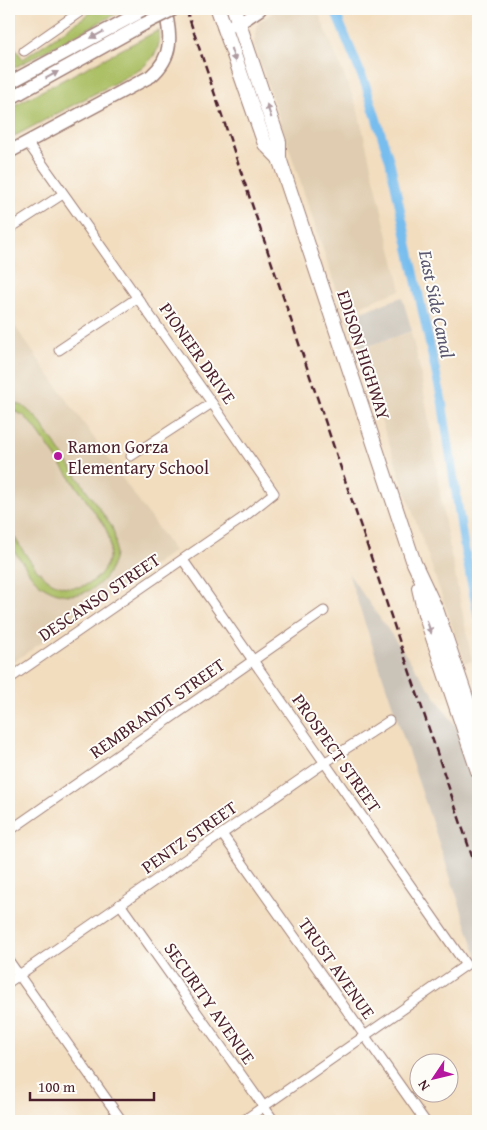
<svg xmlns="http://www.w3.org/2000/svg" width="487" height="1130" font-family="'Gentium Book Plus',serif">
  <rect width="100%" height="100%" fill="#fdfcf7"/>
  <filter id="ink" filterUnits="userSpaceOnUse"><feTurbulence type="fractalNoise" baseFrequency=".02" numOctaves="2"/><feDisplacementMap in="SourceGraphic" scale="10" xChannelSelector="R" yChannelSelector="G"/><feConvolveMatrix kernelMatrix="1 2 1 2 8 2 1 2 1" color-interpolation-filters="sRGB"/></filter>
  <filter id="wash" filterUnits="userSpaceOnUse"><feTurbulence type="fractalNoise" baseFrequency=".0096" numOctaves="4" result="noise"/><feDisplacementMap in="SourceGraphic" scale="20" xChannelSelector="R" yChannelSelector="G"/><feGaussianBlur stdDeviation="1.12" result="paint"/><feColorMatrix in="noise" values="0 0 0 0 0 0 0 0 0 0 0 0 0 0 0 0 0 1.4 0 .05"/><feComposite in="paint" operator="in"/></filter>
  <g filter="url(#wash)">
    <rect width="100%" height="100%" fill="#f2ddbf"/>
    <!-- built -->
    <g fill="#e0cdb1">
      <polygon points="277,9 317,9 357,107 401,290 344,312 254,44 258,23"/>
      <polygon points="9,318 174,551 9,665"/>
      <polygon points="411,332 420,369 435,457 443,513 472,661 465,663 357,351"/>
    </g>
    <!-- industrial -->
    <g fill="#cac3b8">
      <polygon points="402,297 412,331 360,349 347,317"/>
      <polygon points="348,573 460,732 478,786 478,959"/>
    </g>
    <!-- green -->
    <g fill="#a9bd61" stroke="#7a6e46">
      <polygon points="96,9 125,9 12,69 9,68 9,53 15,48 23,59"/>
      <path d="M159,30C160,51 156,55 141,69L9,139V108Z"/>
      <path d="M9,401L23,406L38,419L112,527C128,569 88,612 46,588C36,583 29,573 23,563C12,548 9,548 9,529C20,545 35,573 52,582C91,603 125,559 103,524L33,425L23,415L9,409Z"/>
    </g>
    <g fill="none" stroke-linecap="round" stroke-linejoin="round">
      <!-- canal -->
      <polyline stroke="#77bdee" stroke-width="9" points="334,9 366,86 390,162 442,401 464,546 478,615"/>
    </g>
  </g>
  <g filter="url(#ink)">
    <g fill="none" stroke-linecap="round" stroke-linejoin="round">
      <!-- street casing -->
      <g stroke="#9e7e75" stroke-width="11">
        <g id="street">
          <polyline points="24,51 84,9"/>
          <polyline points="9,229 63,194"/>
          <polyline points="59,350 137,298"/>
          <polyline points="131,456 212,403"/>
          <polyline points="183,560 466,965 243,1121"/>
          <polyline points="9,679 244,517 274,493 212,403 27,142"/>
          <polyline points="9,831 324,611"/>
          <polyline points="222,834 425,1121"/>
          <polyline points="120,904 274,1121"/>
          <polyline points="9,961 122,1121"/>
          <polyline points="9,982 324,763 389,721"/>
        </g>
      </g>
      <!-- secondary casing -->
      <g stroke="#9e7e75" stroke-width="15">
        <g id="secondary">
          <polyline points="224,28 239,23 260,9"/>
          <polyline points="9,83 146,9"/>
          <polyline points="9,99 144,24"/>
          <path d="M9,152L151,76C174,56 171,35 165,9"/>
        </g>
      </g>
      <!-- primary casing -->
      <g stroke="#9e7e75" stroke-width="16">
        <g id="primary">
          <polyline points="218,9 265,144 279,158"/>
          <polyline points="234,9 279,142 279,158 414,563 437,612 478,733"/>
          <polyline points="419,588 425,614 478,771"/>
        </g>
      </g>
      <!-- street -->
      <use href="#street" stroke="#fff" stroke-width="9"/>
      <!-- secondary -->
      <use href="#secondary" stroke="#fff" stroke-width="12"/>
      <!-- primary -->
      <use href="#primary" stroke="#fff" stroke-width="14"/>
      <!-- rail -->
      <polyline stroke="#4a1f2b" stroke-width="2.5" stroke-dasharray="8 4" stroke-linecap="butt" points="186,9 478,874"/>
      <!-- secondary-bridge casing -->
      <g stroke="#9e7e75" stroke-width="15" stroke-linecap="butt">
        <polyline id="secondary-bridge" points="144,24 174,9"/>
      </g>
      <!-- secondary-bridge -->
      <use href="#secondary-bridge" stroke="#fff" stroke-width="12"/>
    </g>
    <!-- one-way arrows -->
    <defs><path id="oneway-solid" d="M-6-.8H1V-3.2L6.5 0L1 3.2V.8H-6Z" transform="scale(1.25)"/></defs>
    <g fill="#ae9aa0">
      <use href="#oneway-solid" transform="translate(97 35) rotate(152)"/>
      <use href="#oneway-solid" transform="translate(233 55) rotate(72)"/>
      <use href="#oneway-solid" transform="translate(52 75) rotate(-29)"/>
      <use href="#oneway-solid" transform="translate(269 111) rotate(-109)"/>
      <use href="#oneway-solid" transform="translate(429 627) rotate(71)"/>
    </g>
  </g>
  <!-- markers -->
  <circle fill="#b5179e" stroke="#fdfcf7" stroke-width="2" cx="58" cy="456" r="5"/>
  <g text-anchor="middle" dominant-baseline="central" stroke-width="4" stroke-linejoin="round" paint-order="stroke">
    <!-- street labels -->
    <g font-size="18" fill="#4a1f2b" stroke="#fdfcf7">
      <text transform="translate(198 353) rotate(55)">PIONEER DRIVE</text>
      <text transform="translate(364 355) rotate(72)">EDISON HIGHWAY</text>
      <text transform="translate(99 597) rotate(-34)">DESCANSO STREET</text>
      <text transform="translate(157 708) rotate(-35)">REMBRANDT STREET</text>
      <text transform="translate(337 753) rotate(55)">PROSPECT STREET</text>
      <text transform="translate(189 837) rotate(-35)">PENTZ STREET</text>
      <text transform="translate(337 968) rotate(55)">TRUST AVENUE</text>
      <text transform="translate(210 1003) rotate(55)">SECURITY AVENUE</text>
    </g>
    <!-- poi labels -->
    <g font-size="18" fill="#4a1f2b" stroke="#fdfcf7" text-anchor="start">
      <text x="68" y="446">Ramon Gorza<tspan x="68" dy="21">Elementary School</tspan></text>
    </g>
    <!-- water labels -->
    <g font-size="19" font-style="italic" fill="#5a566f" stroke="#fdfcf7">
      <text transform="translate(437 304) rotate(78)">East Side Canal</text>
    </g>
  </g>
  <!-- margin -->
  <rect width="487" height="1130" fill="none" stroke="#fdfcf7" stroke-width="30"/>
  <!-- north arrow -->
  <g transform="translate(434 1078) rotate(235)"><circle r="24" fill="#fdfcf7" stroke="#b5a4a5"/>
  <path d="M0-4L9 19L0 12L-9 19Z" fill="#b5179e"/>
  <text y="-8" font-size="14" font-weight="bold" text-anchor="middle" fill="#4a1f2b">N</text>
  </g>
  <!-- scale -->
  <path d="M30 1092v8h124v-8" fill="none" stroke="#4a1f2b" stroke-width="2.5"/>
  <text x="38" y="1092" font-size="15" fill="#4a1f2b" stroke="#fdfcf7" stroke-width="4" paint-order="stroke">100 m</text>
</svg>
